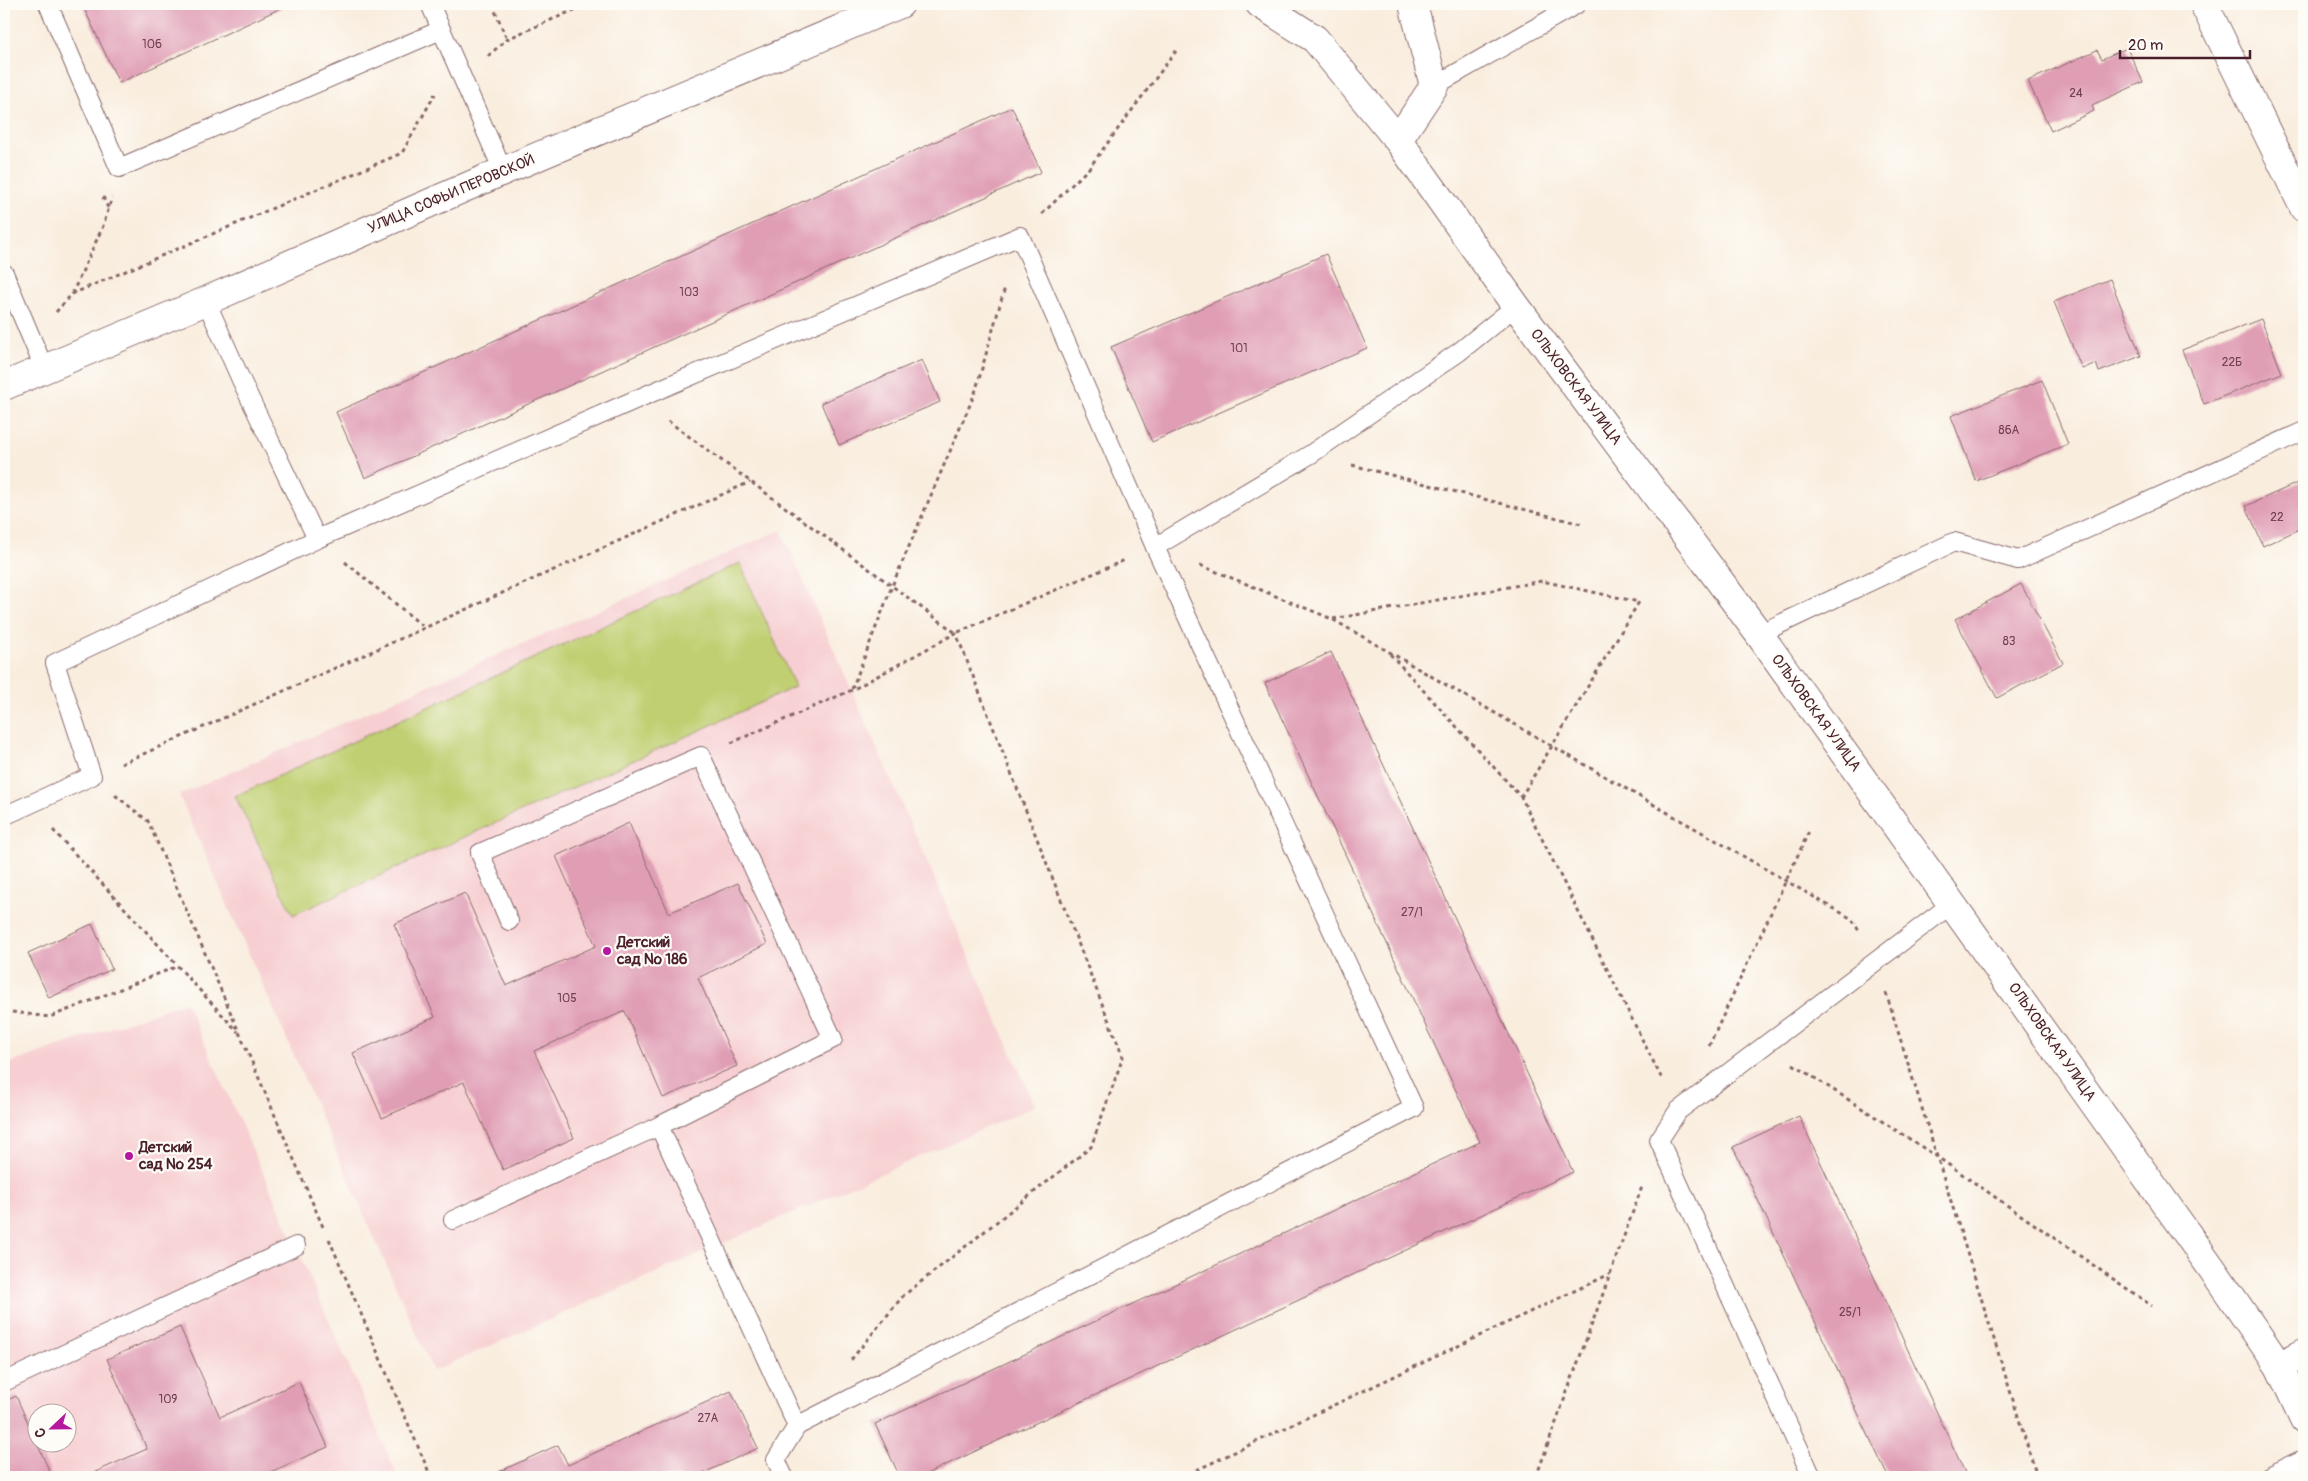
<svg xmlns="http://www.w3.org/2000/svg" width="2308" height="1481" font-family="Pangolin,sans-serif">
  <rect width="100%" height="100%" fill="#fdfcf7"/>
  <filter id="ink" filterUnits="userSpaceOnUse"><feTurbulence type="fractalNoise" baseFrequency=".02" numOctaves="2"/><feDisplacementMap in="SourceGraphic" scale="10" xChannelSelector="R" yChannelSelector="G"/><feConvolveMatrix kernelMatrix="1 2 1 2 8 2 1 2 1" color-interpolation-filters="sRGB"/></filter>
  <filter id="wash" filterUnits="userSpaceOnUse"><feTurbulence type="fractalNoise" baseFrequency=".0096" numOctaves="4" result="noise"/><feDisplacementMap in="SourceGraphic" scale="20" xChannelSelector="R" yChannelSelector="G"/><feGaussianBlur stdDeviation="1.12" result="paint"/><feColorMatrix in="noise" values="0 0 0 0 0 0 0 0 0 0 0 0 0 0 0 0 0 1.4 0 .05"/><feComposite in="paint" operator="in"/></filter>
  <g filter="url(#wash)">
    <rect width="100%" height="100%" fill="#f9edde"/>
    <!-- built -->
    <g fill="#f7cfd2" fill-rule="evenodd">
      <polygon points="781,530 1035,1106 433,1371 179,795"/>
      <path d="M186,1002L296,1246L398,1477H4V1065ZM38,1414H68V1444H38Z"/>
    </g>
    <!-- green -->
    <polygon fill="#c0cf71" stroke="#85774e" points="740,563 795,687 293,915 235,796"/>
    <g id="blocks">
      <!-- building -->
      <g fill="#e09eb5">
        <polygon points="82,4 290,4 119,83"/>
        <polygon points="2127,48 2143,82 2092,105 2094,111 2051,131 2028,81 2097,50 2102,59"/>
        <polygon points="1012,107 1041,172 365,478 336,412"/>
        <polygon points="1326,254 1367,348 1152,442 1111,347"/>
        <polygon points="2110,279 2141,356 2099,372 2096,363 2082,369 2054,302"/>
        <polygon points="2261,319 2282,373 2204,404 2182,350"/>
        <polygon points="922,360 940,402 839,445 821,403"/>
        <polygon points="2042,380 2068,444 1976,481 1951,416"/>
        <polygon points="2304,480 2304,527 2263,546 2246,506"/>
        <polygon points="2021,584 2063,663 1997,698 1955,619"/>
        <polygon points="1331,652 1573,1172 920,1477 900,1477 875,1424 1480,1142 1265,683"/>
        <polygon points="629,823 669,913 738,883 767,944 698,978 737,1066 663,1098 625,1011 534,1051 574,1138 503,1170 464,1082 382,1118 353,1053 435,1017 394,924 465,893 506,986 596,946 556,856"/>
        <polygon points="92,924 112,969 49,998 28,953"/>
        <polygon points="1799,1116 1967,1477 1888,1477 1733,1147"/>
        <polygon points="180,1327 220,1417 299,1382 328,1447 259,1477 84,1477 147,1449 107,1359"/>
        <polygon points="731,1391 758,1448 695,1477 487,1477 558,1445 568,1465"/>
        <polygon points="16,1396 52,1477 4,1477 4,1402"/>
      </g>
    </g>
  </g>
  <g filter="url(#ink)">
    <use href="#blocks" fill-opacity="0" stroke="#87676a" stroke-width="1"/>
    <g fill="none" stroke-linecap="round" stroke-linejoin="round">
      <!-- lane casing -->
      <g stroke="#87676a" stroke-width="20">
        <g id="lane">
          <polyline points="48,4 119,168 441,30"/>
          <polyline points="430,4 503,171"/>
          <polyline points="1434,86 1577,4"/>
          <polyline points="4,273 44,368"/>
          <polyline points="206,301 242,382 317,539 637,399 1020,236 1155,547"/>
          <polyline points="1759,634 1954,542 2018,560 2304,431"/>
          <polyline points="4,816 92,776 55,663 317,539"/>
          <polyline points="509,921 480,853 701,756 833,1039 659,1126"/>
          <polyline points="453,1220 659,1126 797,1426"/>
          <polyline points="4,1382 296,1246"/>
          <polyline points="784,1477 776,1460 797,1426 1414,1108 1155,547 1311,454 1459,352 1516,306"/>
          <polyline points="1812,1477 1659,1140 1678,1111 1953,903"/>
          <polyline points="2267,1477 2304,1459"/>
        </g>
      </g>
      <!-- street casing -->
      <g stroke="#87676a" stroke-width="30">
        <g id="street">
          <polyline points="2204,4 2304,208"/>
          <polyline points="1398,140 1434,86 1413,4"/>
        </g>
      </g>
      <!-- secondary casing -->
      <g stroke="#87676a" stroke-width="30">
        <g id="secondary">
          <polyline points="1260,4 1315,39 1398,140 1516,306 1759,634 2213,1270 2279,1366 2304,1419"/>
          <polyline points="4,386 206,301 503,171 900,4"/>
          <polyline points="2279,1366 2304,1353"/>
        </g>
      </g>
      <!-- path -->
      <g stroke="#87676a" stroke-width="3" stroke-dasharray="4 4" stroke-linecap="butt">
        <polyline points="492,4 507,39"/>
        <polyline points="488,56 507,39 588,4"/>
        <polyline points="103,197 109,210"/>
        <polyline points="1042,214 1089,168 1176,51"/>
        <polyline points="72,294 103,226 112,198"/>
        <polyline points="56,312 72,294 402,153 435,94"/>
        <polyline points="668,421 956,633 1125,560"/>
        <polyline points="1352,465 1581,524"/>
        <polyline points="345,562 425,628"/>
        <polyline points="1200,565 1332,619 1852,919 1860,933"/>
        <polyline points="1333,619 1542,581 1639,602 1521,797"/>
        <polyline points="1390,654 1521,797 1663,1081"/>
        <polyline points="852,689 892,586 975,393 1005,287"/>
        <polyline points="731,743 852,690 956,633 1123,1057 1091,1147 903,1296 850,1361"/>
        <polyline points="121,764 750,482"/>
        <polyline points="115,795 148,821 323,1227"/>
        <polyline points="53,830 238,1032"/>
        <polyline points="1886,993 2037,1477"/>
        <polyline points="4,1011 50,1017 178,966"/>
        <polyline points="1709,1046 1810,829"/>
        <polyline points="1793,1064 1936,1156 2152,1306"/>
        <polyline points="329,1239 431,1477"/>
        <polyline points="1182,1477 1610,1274"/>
        <polyline points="1536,1477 1643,1184"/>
      </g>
      <!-- lane -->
      <use href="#lane" stroke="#fff" stroke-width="18"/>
      <!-- street -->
      <use href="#street" stroke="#fff" stroke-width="28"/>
      <!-- secondary -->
      <use href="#secondary" stroke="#fff" stroke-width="28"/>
    </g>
  </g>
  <!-- markers -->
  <g fill="#b5179e" stroke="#fdfcf7" stroke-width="2">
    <circle cx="607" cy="951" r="5"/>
    <circle cx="129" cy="1156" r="5"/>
  </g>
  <g text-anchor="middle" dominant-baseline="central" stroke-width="4.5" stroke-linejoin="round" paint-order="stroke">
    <!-- number labels -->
    <g font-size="12" fill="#703f4e">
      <text x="152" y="44">106</text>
      <text x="2076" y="93">24</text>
      <text x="689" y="292">103</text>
      <text x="1239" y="348">101</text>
      <text x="2232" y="362">22Б</text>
      <text x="2009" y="430">86А</text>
      <text x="2277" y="517">22</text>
      <text x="2009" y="641">83</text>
      <text x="1412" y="912">27/1</text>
      <text x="567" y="998">105</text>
      <text x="1850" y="1312">25/1</text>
      <text x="168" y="1399">109</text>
      <text x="708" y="1418">27А</text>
    </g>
    <!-- street labels -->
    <g font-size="15" fill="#4a1f2b" stroke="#fdfcf7">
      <text transform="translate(451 194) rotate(-23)">УЛИЦА СОФЬИ ПЕРОВСКОЙ</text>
      <text transform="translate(1576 387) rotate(53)">ОЛЬХОВСКАЯ УЛИЦА</text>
      <text transform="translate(1816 713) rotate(54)">ОЛЬХОВСКАЯ УЛИЦА</text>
      <text transform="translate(2052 1042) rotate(55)">ОЛЬХОВСКАЯ УЛИЦА</text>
    </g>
    <!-- poi labels -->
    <g font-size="15" font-weight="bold" fill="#4a1f2b" stroke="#fdfcf7" text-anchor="start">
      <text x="617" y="942">Детский<tspan x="617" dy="17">сад № 186</tspan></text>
      <text x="139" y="1147">Детский<tspan x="139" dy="17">сад № 254</tspan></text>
    </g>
  </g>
  <!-- margin -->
  <rect width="2308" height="1481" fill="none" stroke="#fdfcf7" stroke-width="20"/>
  <!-- north arrow -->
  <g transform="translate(52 1428) rotate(248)"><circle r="24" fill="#fdfcf7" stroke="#b5a4a5"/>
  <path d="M0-4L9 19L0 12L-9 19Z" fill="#b5179e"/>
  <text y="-8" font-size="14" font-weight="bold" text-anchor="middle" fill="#4a1f2b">С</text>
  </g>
  <!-- scale -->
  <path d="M2120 50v8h130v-8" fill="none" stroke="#4a1f2b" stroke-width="2.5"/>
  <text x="2128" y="50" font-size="15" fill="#4a1f2b" stroke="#fdfcf7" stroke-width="4" paint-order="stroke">20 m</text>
</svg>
